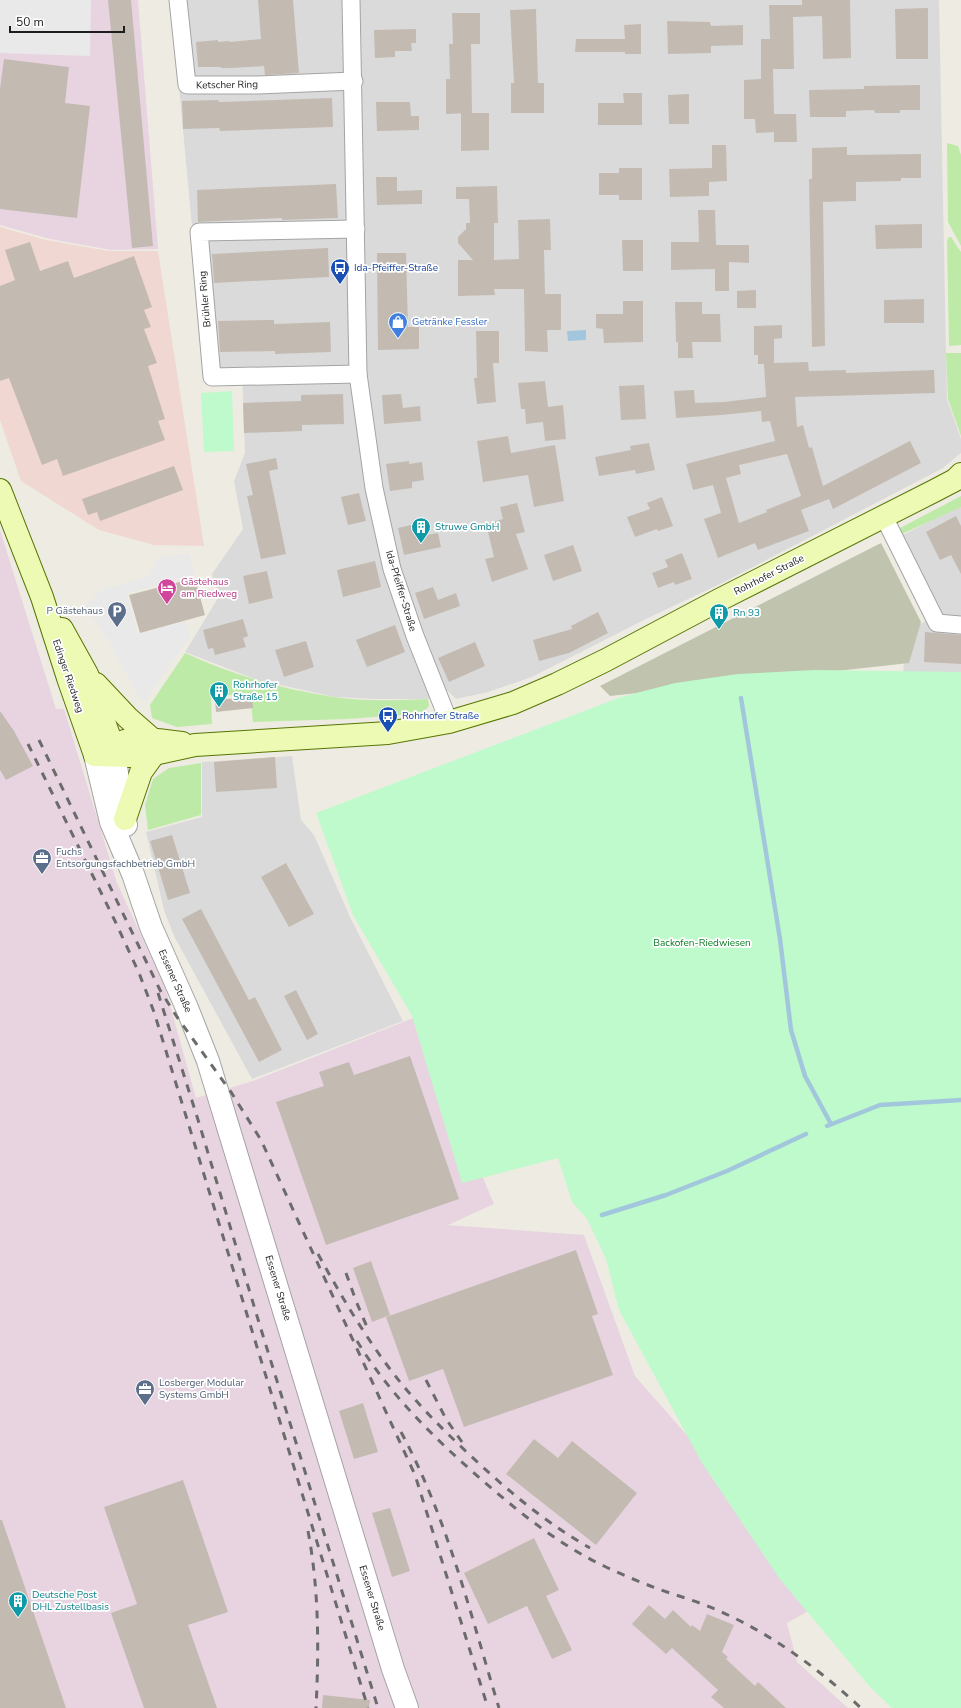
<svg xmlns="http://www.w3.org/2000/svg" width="961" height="1708" font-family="'Nunito Sans',sans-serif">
  <rect width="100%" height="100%" fill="#eeece2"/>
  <!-- residential -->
  <g fill="#dbdada">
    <polygon points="171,0 939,0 947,399 961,439 961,453 943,468 722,583 646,619 532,677 488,692 456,699 448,691 427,699 375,699 335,697 257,680 185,652 218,598 212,574 243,529 234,481 245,453 242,370 222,369 219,366 204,225 192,227"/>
    <polygon points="961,507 961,680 903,675 906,632 942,612 903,535 950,511"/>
    <polygon points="292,756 301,820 314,835 351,919 403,1021 252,1079 174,936 164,910 146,832 202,817 202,762"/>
  </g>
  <!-- commercial -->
  <polygon fill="#f0d7d1" points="0,227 46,240 109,251 158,251 204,546 154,545 99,530 21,481 0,420"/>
  <!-- industrial -->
  <g fill="#e8d4e1">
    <polygon points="0,0 138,0 158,249 111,250 50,239 0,225"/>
    <polygon points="0,530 56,709 64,709 117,883 165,987 196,1098 253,1081 416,1017 494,1204 448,1225 584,1235 635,1376 762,1521 812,1609 787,1623 797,1662 848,1708 0,1708"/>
  </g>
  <!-- construction -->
  <polygon fill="#c0c3ae" points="881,543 921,622 909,663 610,696 600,686"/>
  <!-- grass -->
  <g fill="#beeaa7">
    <polygon points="947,143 958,146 961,155 961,246 948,222"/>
    <polygon points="949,237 951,237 961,252 961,345 949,346 947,241"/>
    <polygon points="946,353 961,353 961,436 948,399"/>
    <polygon points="961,496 961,507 902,534 900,528"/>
    <path d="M185,653C233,675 281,689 334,697C365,702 397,700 428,699L429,706L424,711L402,715L347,719L253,722L250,694L211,696L212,724L177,727L152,718L150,705Z"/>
    <polygon points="201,763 201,815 148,830 145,805 153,779 169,768"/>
  </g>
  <!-- park -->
  <g fill="#befacb">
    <polygon points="232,391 234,451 204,452 201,393"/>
    <polygon points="814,670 961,672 961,1708 892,1708 870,1687 779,1578 702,1463 619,1310 606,1259 587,1219 572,1202 558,1158 462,1183 412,1016 353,915 316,813 621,697 675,683 738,674"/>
  </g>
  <!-- parking -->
  <g fill="#e9e9e9">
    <polygon points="0,0 91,0 90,56 0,53"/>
    <polygon points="189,553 195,574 126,594 138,634 186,621 190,637 144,702 138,696 107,638 84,607 103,589 147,577 160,557"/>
  </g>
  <!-- water -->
  <polygon fill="#a2c7dd" points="586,330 586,340 568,341 567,331"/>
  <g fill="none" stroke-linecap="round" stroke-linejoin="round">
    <!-- stream -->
    <g stroke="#a2c7dd" stroke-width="4.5">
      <polyline points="741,698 780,939 791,1030 805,1076 831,1124"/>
      <polyline points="827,1126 880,1105 961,1100"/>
      <polyline points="602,1215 666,1195 727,1171 806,1134"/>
    </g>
  </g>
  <!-- building -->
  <g fill="#c3bbb2" fill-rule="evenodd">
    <polygon points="108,0 131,0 153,246 132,248"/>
    <polygon points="258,0 293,0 299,73 265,75 264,66 232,68 221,68 221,67 198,67 196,42 218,40 218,42 229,41 230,42 261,39"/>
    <polygon points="802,0 850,0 851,58 823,59 822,16 793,17 794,69 773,69 774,114 796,114 797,142 774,142 774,132 756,133 755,119 744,119 744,80 761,79 761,39 770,39 769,5 802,5"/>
    <polygon points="928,8 928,59 896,59 895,9"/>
    <polygon points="536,9 538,83 544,83 544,113 511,113 511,83 514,83 510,10"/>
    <polygon points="452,13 480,13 480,44 471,44 472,113 446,114 446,79 450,79 449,44 453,44"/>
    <polygon points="667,21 710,22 711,26 743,25 743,45 711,46 711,53 668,54"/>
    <polygon points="641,24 641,54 625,54 625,52 575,52 576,39 625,39 624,25"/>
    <polygon points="416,29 416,43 411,43 412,51 395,51 395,57 375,58 374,30"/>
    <polygon points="4,59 69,67 65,103 90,106 77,218 0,209 0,89"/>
    <polygon points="920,85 920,110 900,110 900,113 875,113 874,110 846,111 846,117 810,117 809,90 864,89 864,86"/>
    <polygon points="623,93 642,93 642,125 598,125 598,103 624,103"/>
    <polygon points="689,94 689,124 669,124 668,95"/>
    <polygon points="332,98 333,127 220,131 219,128 183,129 182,101 218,100 219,102"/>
    <polygon points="376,102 410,102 411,116 419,116 419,130 377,131"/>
    <polygon points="461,113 489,113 489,150 461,151"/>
    <polygon points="712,145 726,145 727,181 709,182 709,196 670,197 669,169 712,168"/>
    <polygon points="847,147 847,155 921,154 921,178 901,178 901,181 856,182 856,201 823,202 825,346 812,347 809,179 812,179 812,148"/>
    <polygon points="619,168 642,168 642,200 619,200 619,195 599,195 599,173 619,173"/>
    <polygon points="376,177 397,177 397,191 422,190 422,204 377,205"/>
    <polygon points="336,184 338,218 282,220 282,218 198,222 197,190"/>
    <polygon points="497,186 498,223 494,223 494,260 519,259 518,220 550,219 551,250 544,250 545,294 561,294 561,330 547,330 548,352 525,351 524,289 494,289 495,295 458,296 458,260 473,260 458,243 458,237 466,229 466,223 470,223 469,199 456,199 456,187"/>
    <polygon points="698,210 715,210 716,245 749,245 749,263 729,262 729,291 715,291 715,269 671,270 671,242 699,242"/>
    <polygon points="922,224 922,248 876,249 875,225"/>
    <polygon points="622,240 643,240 643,271 623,271"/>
    <polygon points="30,242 40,271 68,261 74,278 134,256 152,307 144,310 151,327 144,329 157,363 148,366 165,419 158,421 165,440 63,476 57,459 42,465 9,378 0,381 0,286 15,280 5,250"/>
    <polygon points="328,248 329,277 214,283 212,254"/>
    <polygon points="377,253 406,253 408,327 419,327 419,349 378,350"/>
    <polygon points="756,290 756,308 737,308 737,291"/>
    <polygon points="924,299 924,323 884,323 884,300"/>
    <polygon points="623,301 643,301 643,342 604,343 603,329 596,328 596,314 623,314"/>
    <polygon points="675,302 702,302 702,314 720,314 721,342 692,342 693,358 678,358 678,342 676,342"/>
    <polygon points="274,320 274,324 330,322 331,352 275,354 275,351 220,352 218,321"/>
    <path d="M782,325V338L774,339V363L808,362L809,371L846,370V373L934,370L935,393L795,397L797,427L803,425L809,448L812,447L823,486L910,441L921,463L833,509L829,499L801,510L809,531L758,550L755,543L718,558L704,519L721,513L713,485L693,490L686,464L775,441L770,421L762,422L761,411L721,415L676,418L674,391L694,390L695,403L724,402L766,397L764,364H758V355H754V326ZM787,454L801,496L766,510L767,512L739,523L726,478L741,474L739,465Z"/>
    <polygon points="476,331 499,331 499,363 493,363 496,402 477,404 474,378 477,378"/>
    <polygon points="545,381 548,407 563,405 566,439 545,441 543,422 526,424 525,409 521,409 518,383"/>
    <polygon points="644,385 646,419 621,420 619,386"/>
    <polygon points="343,394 344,424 302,425 302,431 244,433 243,403 301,401 301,395"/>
    <polygon points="401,394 403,408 420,406 421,421 384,424 382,395"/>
    <polygon points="508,436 511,453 555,445 564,501 534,507 528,475 483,482 477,441"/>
    <polygon points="649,443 655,470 636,474 635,470 599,476 595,457 631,450 630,446"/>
    <polygon points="276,458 278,469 269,471 286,554 261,559 247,496 253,495 246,464"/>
    <polygon points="409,461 409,464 422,462 424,480 412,482 412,488 390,491 386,464"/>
    <polygon points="174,466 183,490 100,521 97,512 88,515 82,499"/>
    <polygon points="359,493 366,521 348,525 341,497"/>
    <polygon points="662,497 673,526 658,531 657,529 635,537 627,517 650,509 647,503"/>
    <polygon points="517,503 525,532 516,534 528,569 492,582 485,559 494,557 486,524 503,519 500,507"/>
    <polygon points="956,516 961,526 961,574 951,555 940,560 926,532"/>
    <polygon points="424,522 427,535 438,533 441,547 404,555 398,528"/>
    <polygon points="573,545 582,571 553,581 544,555"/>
    <polygon points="682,553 692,579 675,585 674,582 658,588 652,573 668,567 665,560"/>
    <polygon points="375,561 381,587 343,597 337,570"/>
    <polygon points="267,571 273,598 249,604 243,576"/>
    <polygon points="195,578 205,615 140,633 129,595"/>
    <polygon points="433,587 438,600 456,593 460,606 424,619 415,593"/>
    <polygon points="598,612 608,633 569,653 539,661 533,640 572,629 571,626"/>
    <polygon points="243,619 248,636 243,638 246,647 215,655 213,648 208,649 203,630"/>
    <polygon points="395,625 405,652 367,667 356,640"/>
    <polygon points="925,632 961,635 961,664 924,662"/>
    <polygon points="306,641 314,667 284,677 275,650"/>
    <polygon points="475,642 485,666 449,682 438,658"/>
    <polygon points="252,697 253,708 216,712 215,700"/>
    <polygon points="0,711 14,731 33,766 6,780 0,770"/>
    <polygon points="275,757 277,788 216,792 214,762"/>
    <polygon points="172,835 190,893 168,900 150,841"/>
    <polygon points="286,863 314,914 289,927 261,877"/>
    <polygon points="201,909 249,1000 255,997 282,1050 259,1062 182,919"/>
    <polygon points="296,990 318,1034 307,1040 284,996"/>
    <polygon points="410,1056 459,1199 326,1245 276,1102 324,1086 319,1072 349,1062 354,1075"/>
    <polygon points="576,1250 598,1314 592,1316 613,1375 464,1427 443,1369 409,1381 386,1317"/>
    <polygon points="371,1261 390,1315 372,1322 353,1268"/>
    <polygon points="363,1403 378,1452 354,1459 339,1411"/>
    <polygon points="534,1439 558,1458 572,1441 637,1493 596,1545 506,1474"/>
    <polygon points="183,1480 228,1612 188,1625 217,1708 144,1708 111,1613 137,1604 104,1507"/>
    <polygon points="390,1508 410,1571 392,1577 372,1513"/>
    <polygon points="0,1520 2,1520 66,1708 0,1708"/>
    <polygon points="534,1538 559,1590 546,1596 572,1650 552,1659 527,1606 488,1624 464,1573"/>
    <polygon points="649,1605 665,1619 673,1610 691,1627 692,1625 700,1631 707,1614 734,1625 722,1652 728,1657 726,1659 755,1686 758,1682 786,1708 724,1708 711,1697 718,1690 672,1648 666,1654 632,1624"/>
    <polygon points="323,1695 370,1700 369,1708 322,1708"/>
  </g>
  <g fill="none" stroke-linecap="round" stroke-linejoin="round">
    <!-- minor casing -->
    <g stroke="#a4a4a4" stroke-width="19">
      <g id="minor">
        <polyline points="178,0 187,85 258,85 354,81"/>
        <polyline points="351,0 358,374 374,488 392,569 415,636 449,722"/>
        <polyline points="356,229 199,232 212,377 358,374"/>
        <polyline points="884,517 937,623 961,625"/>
      </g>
    </g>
    <!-- tertiary casing -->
    <g stroke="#a4a4a4" stroke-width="24">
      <g id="tertiary">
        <polyline points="112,744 126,825"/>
        <polyline points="95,755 111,822 133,874 151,927 187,1008 208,1061 393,1669 407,1708"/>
      </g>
    </g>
    <!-- secondary casing -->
    <g stroke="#577503" stroke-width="24">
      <g id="secondary">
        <polyline points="0,490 42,597 68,678 95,755"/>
        <polyline points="62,629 87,674 112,744"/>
        <polyline points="96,684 128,718 152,739"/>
        <path d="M100,752C129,733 150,739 182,743"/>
        <polyline points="95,755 130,756 154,754 195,745 388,733 449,722 513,703 557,684 606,660 719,600 934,491 955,480 961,474"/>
        <polyline points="125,819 141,772 154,754"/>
      </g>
    </g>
    <!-- minor -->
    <use href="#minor" stroke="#fff" stroke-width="17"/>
    <!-- tertiary -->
    <use href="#tertiary" stroke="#fff" stroke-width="22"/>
    <!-- secondary -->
    <use href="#secondary" stroke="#ecfab4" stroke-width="22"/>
    <!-- rail -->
    <g stroke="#6b6b6b" stroke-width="3" stroke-dasharray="8 8" stroke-linecap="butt">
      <polyline points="39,740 160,990 177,1017 231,1092 261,1140 415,1475 488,1708"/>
      <polyline points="28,744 116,923 139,973 154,1012 368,1708"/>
      <polyline points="158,993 199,1123 260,1326 378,1708"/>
      <path d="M318,1254C339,1292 361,1330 387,1365C412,1399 440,1427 471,1456C508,1491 546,1523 590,1548"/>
      <polyline points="346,1273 356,1301 367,1327"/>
      <path d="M357,1341C390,1395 435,1439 482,1480C520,1513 558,1544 604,1566C618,1573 633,1579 648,1585C670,1594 695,1600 717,1610C770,1633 818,1668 861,1708"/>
      <polyline points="426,1380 446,1419 462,1442"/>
      <path d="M401,1432C447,1517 471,1616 499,1708"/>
      <path d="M308,1531C319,1589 319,1649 316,1708"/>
    </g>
  </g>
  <!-- icons -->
  <defs>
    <g id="bus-pin" transform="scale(1)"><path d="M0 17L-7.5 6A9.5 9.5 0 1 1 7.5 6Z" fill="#1a4fb4" stroke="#fff"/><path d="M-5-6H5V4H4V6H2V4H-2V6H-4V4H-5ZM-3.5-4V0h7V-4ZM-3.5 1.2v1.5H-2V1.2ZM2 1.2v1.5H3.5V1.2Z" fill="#fff"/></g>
    <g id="shop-pin" transform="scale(1)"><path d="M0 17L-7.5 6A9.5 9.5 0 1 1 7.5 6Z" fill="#3f7fe0" stroke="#fff"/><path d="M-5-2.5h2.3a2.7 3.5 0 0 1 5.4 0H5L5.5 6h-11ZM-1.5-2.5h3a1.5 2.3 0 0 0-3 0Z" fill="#fff"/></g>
    <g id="building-pin" transform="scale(1)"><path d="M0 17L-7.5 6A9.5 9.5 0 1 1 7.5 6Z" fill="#0f9aa8" stroke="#fff"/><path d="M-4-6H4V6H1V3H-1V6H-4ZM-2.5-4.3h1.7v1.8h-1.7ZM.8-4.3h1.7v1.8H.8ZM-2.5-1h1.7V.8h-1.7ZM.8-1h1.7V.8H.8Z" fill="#fff"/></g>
    <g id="hotel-pin" transform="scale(1)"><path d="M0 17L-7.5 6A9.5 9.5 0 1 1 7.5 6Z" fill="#d1479c" stroke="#fff"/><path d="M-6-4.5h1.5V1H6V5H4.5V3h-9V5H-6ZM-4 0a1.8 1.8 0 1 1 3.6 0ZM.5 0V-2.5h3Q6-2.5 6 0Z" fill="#fff"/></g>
    <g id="parking-pin" transform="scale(1)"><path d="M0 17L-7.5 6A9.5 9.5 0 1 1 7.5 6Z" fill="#5c6f8a" stroke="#fff"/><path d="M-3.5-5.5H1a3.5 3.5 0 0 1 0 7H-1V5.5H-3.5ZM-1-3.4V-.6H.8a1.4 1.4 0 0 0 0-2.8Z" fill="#fff"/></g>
    <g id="office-pin" transform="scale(1)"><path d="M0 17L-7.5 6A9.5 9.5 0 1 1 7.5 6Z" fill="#5c6f8a" stroke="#fff"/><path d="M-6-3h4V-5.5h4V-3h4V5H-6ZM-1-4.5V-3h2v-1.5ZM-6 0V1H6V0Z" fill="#fff"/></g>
  </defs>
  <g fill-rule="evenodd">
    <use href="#bus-pin" x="340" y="268"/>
    <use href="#shop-pin" x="398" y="322"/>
    <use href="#building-pin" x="421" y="527"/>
    <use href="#hotel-pin" x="167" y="588"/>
    <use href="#parking-pin" x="117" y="611"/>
    <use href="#building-pin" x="719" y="613"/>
    <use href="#building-pin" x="219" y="691"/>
    <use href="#bus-pin" x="388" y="716"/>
    <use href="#office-pin" x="42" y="858"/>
    <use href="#office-pin" x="145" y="1389"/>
    <use href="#building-pin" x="18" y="1601"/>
  </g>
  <g text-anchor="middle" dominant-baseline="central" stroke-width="3.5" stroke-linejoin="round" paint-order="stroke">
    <!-- street labels -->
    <g font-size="10" fill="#1d1d1d" stroke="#fff">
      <text transform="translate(227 85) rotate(-1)">Ketscher Ring</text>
      <text transform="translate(205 299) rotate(-95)">Brühler Ring</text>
      <text transform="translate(769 575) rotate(-27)">Rohrhofer Straße</text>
      <text transform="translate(401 591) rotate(73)">Ida-Pfeiffer-Straße</text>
      <text transform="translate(68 676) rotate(71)">Edinger Riedweg</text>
      <text transform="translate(175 981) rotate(66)">Essener Straße</text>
      <text transform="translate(278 1288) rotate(73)">Essener Straße</text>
      <text transform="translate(372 1598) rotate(73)">Essener Straße</text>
    </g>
    <!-- transit labels -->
    <g font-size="10" fill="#164399" stroke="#fff" text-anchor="start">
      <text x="354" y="268">Ida-Pfeiffer-Straße</text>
      <text x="402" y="716">Rohrhofer Straße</text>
    </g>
    <!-- shop labels -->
    <g font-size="10" fill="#366cbe" stroke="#fff" text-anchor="start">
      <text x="412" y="322">Getränke Fessler</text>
    </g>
    <!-- culture labels -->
    <g font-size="10" fill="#0d838f" stroke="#fff" text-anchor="start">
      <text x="435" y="527">Struwe GmbH</text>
      <text x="733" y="613">Rn 93</text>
      <text x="233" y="685">Rohrhofer<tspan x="233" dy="12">Straße 15</tspan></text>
      <text x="32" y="1595">Deutsche Post<tspan x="32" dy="12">DHL Zustellbasis</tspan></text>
    </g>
    <!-- hotel labels -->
    <g font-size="10" fill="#b23c85" stroke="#fff" text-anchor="start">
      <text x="181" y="582">Gästehaus<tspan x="181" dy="12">am Riedweg</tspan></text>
    </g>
    <!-- service labels -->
    <g font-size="10" fill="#4e5e75" stroke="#fff" text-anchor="start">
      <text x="103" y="611" text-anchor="end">P Gästehaus</text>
      <text x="56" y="852">Fuchs<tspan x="56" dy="12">Entsorgungsfachbetrieb GmbH</tspan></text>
      <text x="159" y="1383">Losberger Modular<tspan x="159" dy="12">Systems GmbH</tspan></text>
    </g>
    <!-- park labels -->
    <g font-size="10" fill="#097c24" stroke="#fff">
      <text x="702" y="943">Backofen-Riedwiesen</text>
    </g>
  </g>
  <!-- scale -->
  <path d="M10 26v6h114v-6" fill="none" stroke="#1d1d1d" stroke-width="2"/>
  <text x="16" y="26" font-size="12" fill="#1d1d1d" stroke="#ffffff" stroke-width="3" paint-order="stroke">50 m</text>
</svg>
